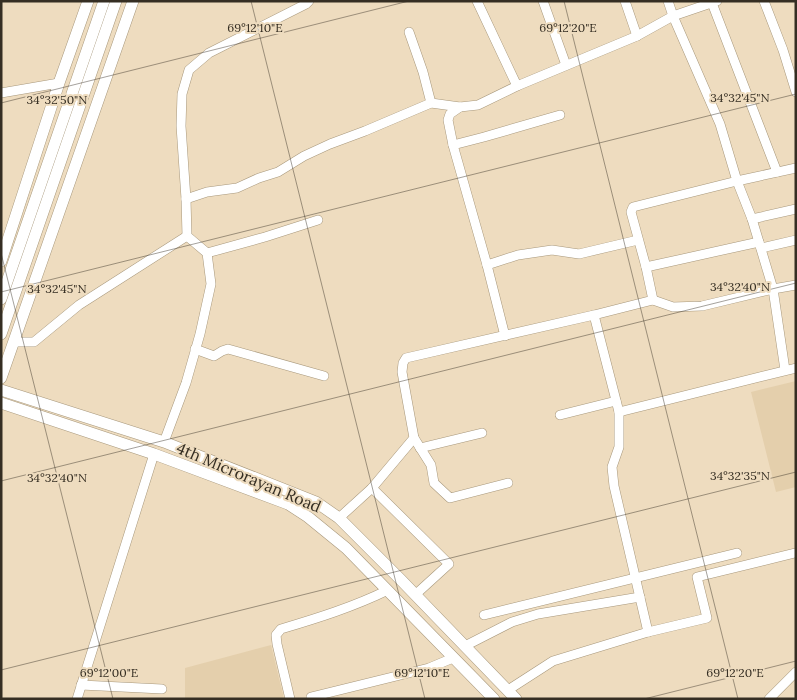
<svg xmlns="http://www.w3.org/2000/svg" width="797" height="700" font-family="Lora,serif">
  <rect width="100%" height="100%" fill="#eedcbf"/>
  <!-- built -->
  <g fill="#e4cfac">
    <polygon points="796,381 796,487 776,492 751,392"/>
    <polygon points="271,645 284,699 185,699 185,668"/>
  </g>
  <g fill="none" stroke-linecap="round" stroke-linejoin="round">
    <!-- minor casing -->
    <g stroke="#a8987c" stroke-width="10">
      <g id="minor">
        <polyline points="477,1 517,86"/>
        <polyline points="543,1 566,65"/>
        <polyline points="625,1 637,36"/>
        <polyline points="764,1 783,50 796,92"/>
        <polyline points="712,3 777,172"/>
        <polyline points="409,32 423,72 431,103"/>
        <polyline points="1,93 59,83"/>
        <polyline points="460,107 450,114 448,120 453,145 487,265 505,336"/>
        <polyline points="453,145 484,137 560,115"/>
        <polyline points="186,199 207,192 237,188 259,178 278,172 304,156 330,144 365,131 431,103 460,107 478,105 517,86 637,36 673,16 717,1"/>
        <polyline points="752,219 796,209"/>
        <polyline points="761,248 796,240"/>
        <polyline points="207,253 265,237 318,220"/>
        <polyline points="487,265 518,255 552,250 579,254 638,240"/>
        <polyline points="646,267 759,242"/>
        <polyline points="653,300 646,267 631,212 633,207 737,181 720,124 673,16 668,1"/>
        <polyline points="594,315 619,412 619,447 612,467 614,486 648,632"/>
        <polyline points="14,342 34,342 79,305 187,236"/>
        <polyline points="195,349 214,356 222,351 228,349 324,376"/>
        <polyline points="785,370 773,289 752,219 737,181 796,168"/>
        <polyline points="619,412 796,368"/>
        <polyline points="560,415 616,401"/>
        <polyline points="414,438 431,465 434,483 450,498 508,483"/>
        <polyline points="164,442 186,383 200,334 211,284 207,253 187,236 186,199 181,126 182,94 189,70 209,53 306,4 309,1"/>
        <polyline points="420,448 482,433"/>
        <polyline points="372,488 449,564 415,595"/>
        <polyline points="339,518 372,488 414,438 402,372 403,363 406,358 594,315 653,300 673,307 702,306 773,289 796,285"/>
        <polyline points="484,615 737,553"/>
        <polyline points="465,646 512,622 538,614 640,597"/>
        <polyline points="81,685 162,689"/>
        <polyline points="508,690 553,661 648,632 707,618 697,577 795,553"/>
        <polyline points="311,697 429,668 453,658"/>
        <polyline points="77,699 154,454"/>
        <path d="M290,699L277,644L276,635L281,629C318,618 353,607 388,590"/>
        <polyline points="769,699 796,672"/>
      </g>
    </g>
    <!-- major casing -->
    <g stroke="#a8987c" stroke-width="12">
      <g id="major">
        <polyline points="1,261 59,83 88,1"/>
        <polyline points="1,299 104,1"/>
        <polyline points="1,334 116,1"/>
        <polyline points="1,378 133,1"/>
        <polyline points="1,390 164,442 316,502 339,518 401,580 516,699"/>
        <polyline points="1,403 154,454 288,504 308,517 346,548 494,699"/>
      </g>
    </g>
    <!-- minor -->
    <use href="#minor" stroke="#fff" stroke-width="9"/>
    <!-- major -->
    <use href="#major" stroke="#fff" stroke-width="11"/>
  </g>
  <!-- ticks -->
  <path fill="none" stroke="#352e23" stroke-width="1" stroke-opacity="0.45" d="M251,1L425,699M564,1L738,699M1,103L409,1M1,253L113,699M1,292L796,94M1,481L796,283M1,670L796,472M644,699L796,661"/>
  <g text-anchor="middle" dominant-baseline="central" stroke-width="4" stroke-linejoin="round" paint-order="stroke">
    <!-- street labels -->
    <g font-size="16" fill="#352e23" stroke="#eedcbf">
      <text transform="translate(249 477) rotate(23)">4th Microrayan Road</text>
    </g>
  </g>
  <g font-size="12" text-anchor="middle" fill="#352e23" stroke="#eedcbf" stroke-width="4" stroke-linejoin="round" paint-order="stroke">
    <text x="255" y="32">69°12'10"E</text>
    <text x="568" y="32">69°12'20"E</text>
    <text x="740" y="102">34°32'45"N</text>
    <text x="57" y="104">34°32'50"N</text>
    <text x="740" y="291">34°32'40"N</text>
    <text x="57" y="293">34°32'45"N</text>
    <text x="740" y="480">34°32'35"N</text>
    <text x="57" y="482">34°32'40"N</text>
    <text x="109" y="677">69°12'00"E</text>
    <text x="422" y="677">69°12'10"E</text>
    <text x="735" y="677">69°12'20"E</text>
  </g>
  <!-- border -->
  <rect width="797" height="700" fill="none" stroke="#352e23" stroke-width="5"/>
</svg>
